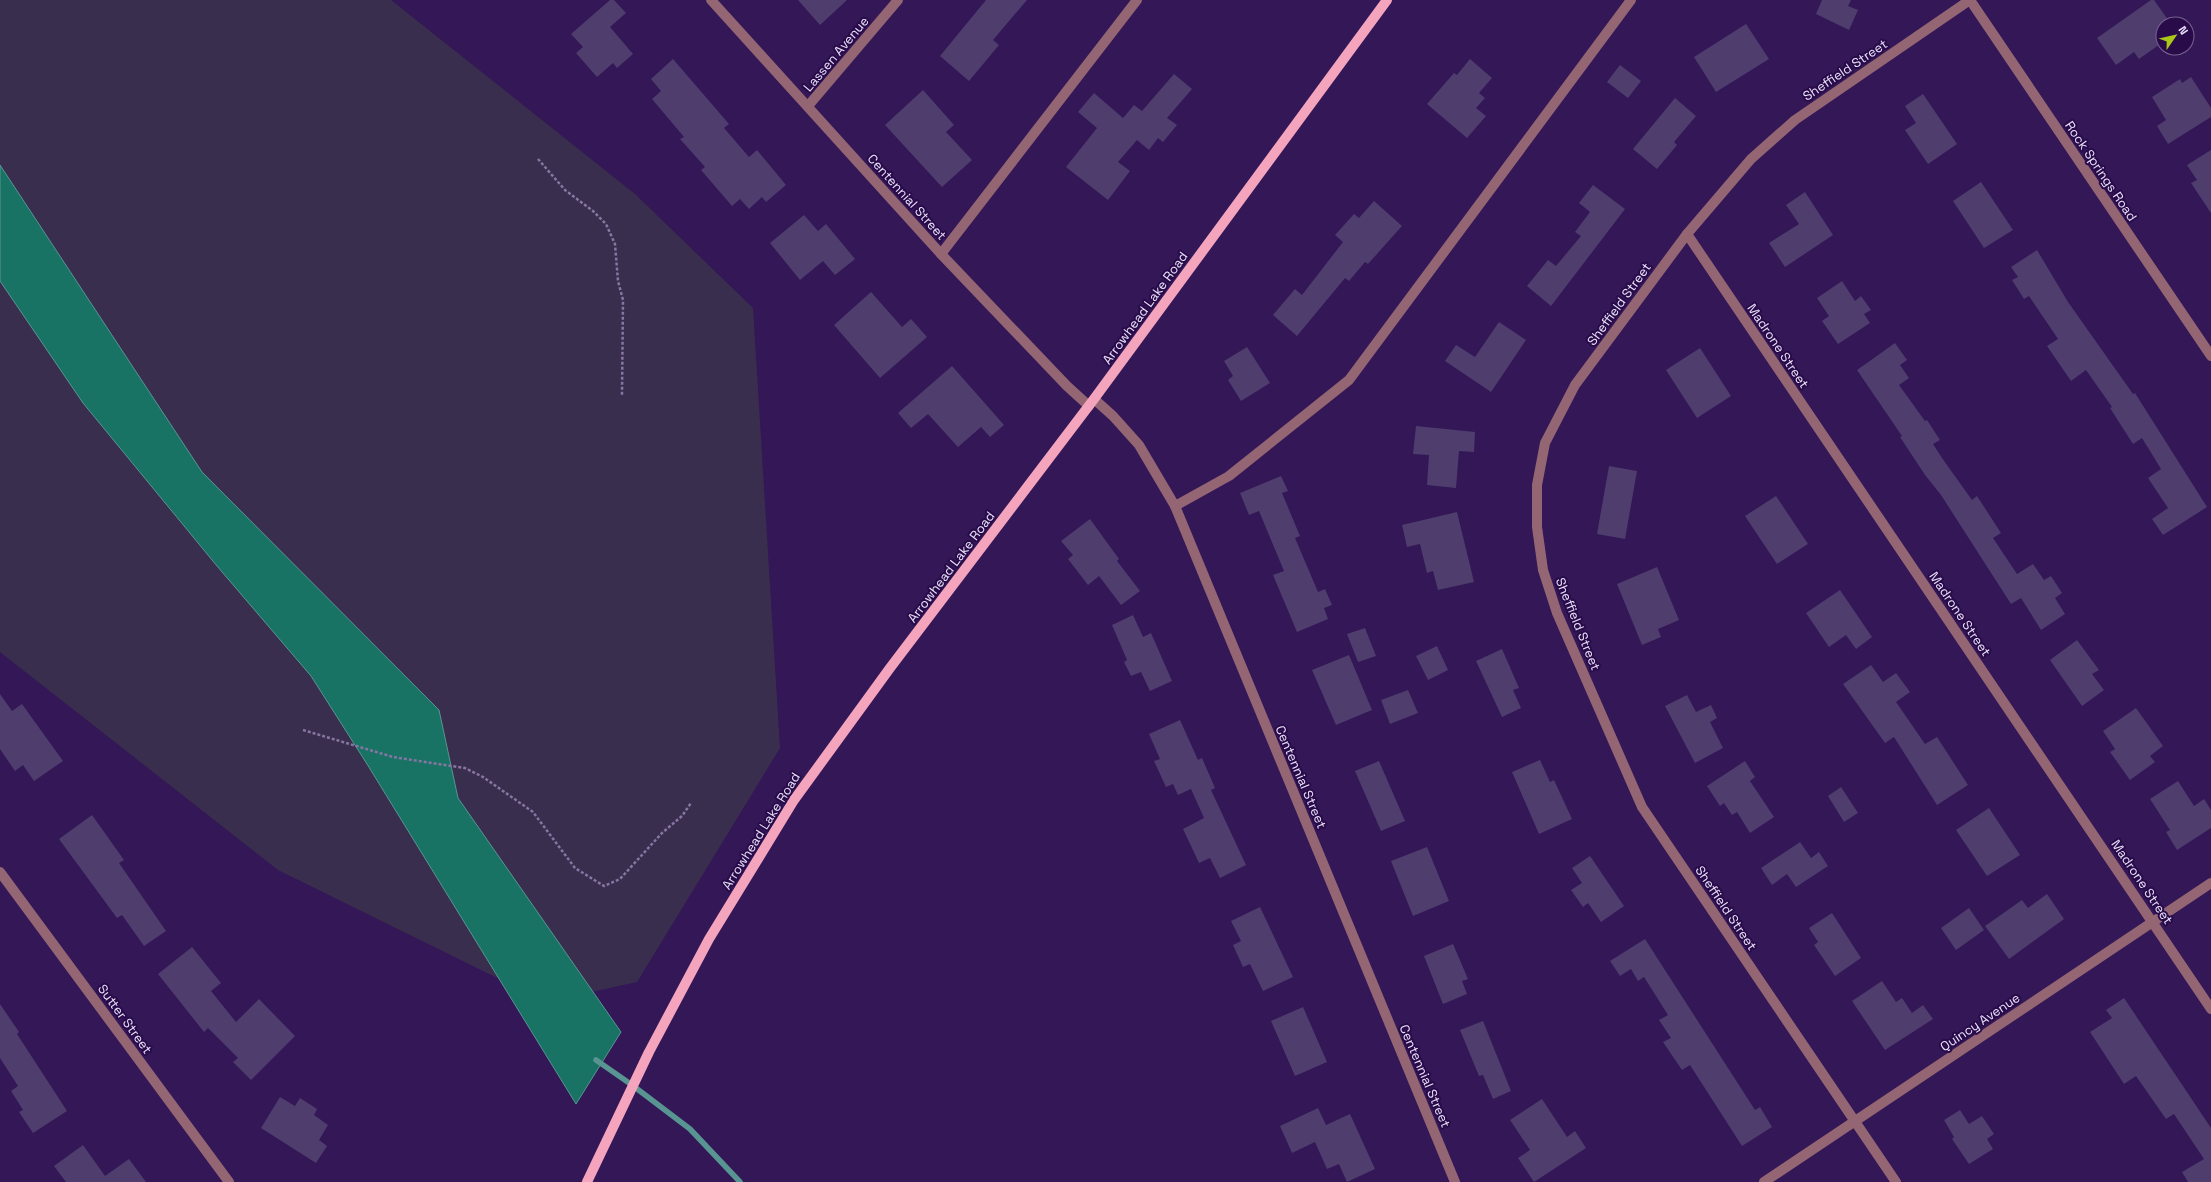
<svg xmlns="http://www.w3.org/2000/svg" width="2211" height="1182" font-family="'Space Grotesk',sans-serif">
  <rect width="100%" height="100%" fill="#331756"/>
  <!-- green -->
  <polygon fill="#3a2e4e" points="0,0 391,0 635,194 753,308 780,748 637,982 546,1002 278,870 0,652"/>
  <!-- water -->
  <polygon fill="#197365" stroke="#589592" points="0,165 202,472 439,710 458,798 621,1032 576,1104 367,764 311,676 217,566 83,403 0,281"/>
  <g fill="none" stroke-linecap="round" stroke-linejoin="round">
    <!-- stream -->
    <polyline stroke="#589592" stroke-width="5.5" points="596,1060 632,1085 690,1129 740,1182"/>
  </g>
  <!-- building -->
  <g fill="#4f3d6e">
    <polygon points="610,0 614,0 626,13 610,27 633,54 617,68 613,63 597,77 576,53 583,47 571,34"/>
    <polygon points="798,0 847,0 820,25"/>
    <polygon points="986,0 1027,0 993,40 999,45 969,81 940,56"/>
    <polygon points="1822,0 1851,0 1848,6 1858,10 1849,30 1816,14"/>
    <polygon points="2151,0 2154,0 2171,24 2163,24 2163,42 2139,59 2134,52 2116,65 2097,38"/>
    <polygon points="1746,24 1769,59 1716,92 1694,57"/>
    <polygon points="673,59 729,124 724,128 749,157 757,150 786,185 766,202 762,197 749,209 740,199 732,206 701,170 705,167 680,139 684,137 652,99 661,91 651,79"/>
    <polygon points="1470,59 1492,78 1479,93 1485,98 1476,108 1486,116 1467,138 1427,104 1454,73 1457,75"/>
    <polygon points="1620,65 1641,81 1628,98 1607,82"/>
    <polygon points="1174,74 1192,89 1167,118 1177,125 1163,142 1158,138 1149,150 1137,140 1118,162 1130,171 1108,200 1066,167 1097,128 1078,112 1094,93 1123,118 1134,105 1142,111"/>
    <polygon points="2191,77 2211,108 2211,117 2168,144 2157,126 2166,120 2152,97 2180,79 2182,83"/>
    <polygon points="923,90 954,125 946,132 972,160 942,187 885,125"/>
    <polygon points="1923,94 1957,144 1928,164 1905,130 1916,123 1905,106"/>
    <polygon points="1675,98 1696,116 1674,142 1677,145 1657,169 1633,149"/>
    <polygon points="2211,150 2211,213 2191,183 2197,180 2187,165"/>
    <polygon points="1981,182 2013,230 1984,248 1953,201"/>
    <polygon points="1593,185 1625,209 1551,306 1527,286 1548,260 1556,266 1581,236 1575,232 1590,212 1579,203"/>
    <polygon points="1805,192 1833,235 1785,267 1769,243 1799,224 1786,205"/>
    <polygon points="1374,201 1402,226 1368,264 1365,262 1349,281 1345,278 1297,336 1273,315 1295,289 1302,295 1343,242 1335,235 1354,214 1359,218"/>
    <polygon points="804,215 818,231 826,224 855,259 835,275 823,261 800,280 770,243"/>
    <polygon points="2037,250 2068,302 2133,394 2135,393 2207,507 2163,535 2152,519 2168,508 2148,478 2161,469 2142,438 2133,444 2110,408 2112,407 2086,370 2071,381 2047,346 2058,339 2029,296 2024,299 2012,280 2018,277 2011,267"/>
    <polygon points="1842,281 1855,301 1861,296 1871,310 1864,314 1870,323 1838,344 1822,321 1829,316 1817,298"/>
    <polygon points="871,292 902,327 911,319 927,337 880,378 834,325"/>
    <polygon points="1499,322 1526,340 1491,392 1445,361 1456,345 1475,357"/>
    <polygon points="1895,343 1907,360 1900,365 1909,378 1899,385 1925,421 1927,420 1940,440 1933,444 1942,458 1972,500 1977,496 2001,533 1993,538 2017,574 2033,564 2044,580 2051,576 2062,593 2055,598 2065,614 2041,630 2021,598 2011,604 1941,495 1925,475 1900,437 1902,436 1857,370"/>
    <polygon points="1247,347 1270,383 1241,401 1228,380 1233,376 1224,361"/>
    <polygon points="1700,348 1731,396 1697,418 1666,370"/>
    <polygon points="952,366 1004,425 990,437 981,427 958,447 928,414 911,428 898,413"/>
    <polygon points="1416,426 1475,432 1474,452 1459,451 1456,488 1427,485 1429,455 1413,454"/>
    <polygon points="1609,466 1637,471 1625,539 1597,534"/>
    <polygon points="1281,476 1288,491 1282,493 1300,536 1295,538 1318,592 1325,589 1332,605 1324,608 1328,619 1297,632 1273,575 1284,571 1259,511 1249,515 1240,493"/>
    <polygon points="1776,496 1808,544 1777,564 1745,516"/>
    <polygon points="1457,512 1474,582 1438,590 1433,571 1427,573 1420,544 1407,547 1402,525"/>
    <polygon points="1090,519 1119,559 1117,561 1140,591 1121,605 1099,576 1088,585 1068,559 1073,555 1061,541"/>
    <polygon points="1657,567 1679,620 1658,629 1661,637 1642,645 1617,584"/>
    <polygon points="1840,590 1872,637 1856,649 1846,635 1829,647 1806,613"/>
    <polygon points="1133,615 1143,637 1151,633 1172,681 1150,691 1141,672 1131,676 1124,662 1127,660 1112,625"/>
    <polygon points="1365,628 1376,656 1358,662 1347,634"/>
    <polygon points="2077,640 2099,670 2092,674 2104,690 2082,706 2050,660"/>
    <polygon points="1437,646 1448,670 1428,680 1416,656"/>
    <polygon points="1502,649 1519,688 1513,690 1521,708 1502,717 1476,661"/>
    <polygon points="1349,655 1372,710 1336,725 1312,670"/>
    <polygon points="1871,665 1883,682 1896,673 1910,692 1896,702 1925,744 1937,737 1968,785 1937,805 1894,737 1885,743 1843,684"/>
    <polygon points="1408,690 1418,713 1390,724 1381,700"/>
    <polygon points="0,694 12,711 22,704 63,761 34,781 23,765 15,771 0,749"/>
    <polygon points="1687,695 1696,712 1711,705 1717,718 1710,722 1723,748 1695,763 1665,706"/>
    <polygon points="2136,708 2163,746 2150,756 2155,762 2130,780 2110,752 2115,749 2103,731"/>
    <polygon points="1180,720 1198,760 1202,758 1215,788 1211,790 1246,865 1220,878 1210,858 1199,863 1183,829 1204,818 1191,789 1178,795 1173,784 1166,787 1154,761 1160,759 1149,734"/>
    <polygon points="1540,760 1550,782 1554,780 1572,819 1539,834 1512,772"/>
    <polygon points="1379,761 1405,821 1381,831 1355,771"/>
    <polygon points="1745,761 1755,777 1750,781 1774,817 1750,833 1737,812 1732,815 1724,803 1720,806 1707,786"/>
    <polygon points="2178,781 2194,806 2204,799 2211,810 2211,828 2177,850 2166,832 2170,830 2150,799"/>
    <polygon points="1841,787 1858,813 1844,822 1828,796"/>
    <polygon points="1989,808 2020,855 1987,876 1956,830"/>
    <polygon points="92,815 124,860 119,863 166,931 144,946 122,915 117,918 59,839"/>
    <polygon points="1800,842 1811,858 1819,852 1828,866 1796,887 1787,874 1772,885 1761,868"/>
    <polygon points="1427,847 1449,901 1413,916 1391,861"/>
    <polygon points="1590,856 1624,906 1601,922 1588,903 1583,907 1571,890 1582,883 1572,868"/>
    <polygon points="2047,894 2064,919 2009,959 1985,926 2022,900 2028,908"/>
    <polygon points="1260,907 1293,977 1263,991 1250,964 1243,967 1233,945 1241,941 1231,921"/>
    <polygon points="1969,908 1984,930 1956,950 1941,928"/>
    <polygon points="1832,913 1861,958 1835,976 1814,945 1818,942 1809,928"/>
    <polygon points="1645,939 1755,1110 1760,1107 1772,1127 1742,1146 1690,1065 1682,1070 1663,1042 1671,1038 1659,1020 1668,1015 1644,977 1638,981 1631,969 1620,976 1610,961"/>
    <polygon points="1453,944 1468,979 1462,981 1467,994 1443,1004 1424,956"/>
    <polygon points="192,947 221,983 211,991 236,1022 259,999 295,1036 251,1080 233,1062 238,1058 208,1028 204,1032 158,974"/>
    <polygon points="1882,981 1896,1002 1902,998 1912,1013 1923,1005 1933,1019 1885,1050 1852,1001"/>
    <polygon points="2124,998 2211,1128 2211,1182 2188,1182 2182,1172 2204,1159 2174,1114 2166,1119 2136,1076 2124,1084 2090,1032 2112,1018 2106,1010"/>
    <polygon points="0,1004 19,1032 17,1034 67,1111 33,1133 19,1112 23,1110 11,1091 18,1086 0,1058"/>
    <polygon points="1303,1007 1327,1062 1295,1076 1271,1021"/>
    <polygon points="1483,1021 1511,1091 1493,1099 1483,1075 1479,1076 1460,1030"/>
    <polygon points="280,1097 295,1106 300,1098 317,1109 314,1115 328,1125 319,1140 327,1146 316,1163 261,1128"/>
    <polygon points="1542,1099 1567,1137 1575,1131 1586,1148 1534,1182 1518,1158 1530,1150 1510,1120"/>
    <polygon points="1318,1108 1326,1125 1350,1114 1375,1169 1347,1182 1339,1164 1327,1169 1315,1142 1292,1153 1280,1126"/>
    <polygon points="1960,1110 1969,1124 1982,1116 1994,1134 1987,1139 1993,1149 1969,1164 1952,1139 1954,1137 1944,1120"/>
    <polygon points="83,1145 105,1176 129,1159 146,1182 66,1182 54,1166"/>
  </g>
  <g fill="none" stroke-linecap="round" stroke-linejoin="round">
    <!-- path -->
    <g stroke="#8775a2" stroke-width="2.5" stroke-dasharray="3 2" stroke-linecap="butt">
      <polyline points="538,159 565,190 593,211 606,224 615,244 618,281 623,300 622,395"/>
      <polyline points="303,730 393,757 465,768 483,777 533,812 575,868 604,886 620,879 662,833 682,816 691,803"/>
    </g>
    <!-- minor -->
    <g stroke="#946573" stroke-width="10">
      <polyline points="711,0 941,254 1067,386 1089,406"/>
      <polyline points="1970,0 2211,356"/>
      <polyline points="808,106 898,0"/>
      <polyline points="1687,234 2211,1009"/>
      <polyline points="941,254 1137,0"/>
      <polyline points="1094,399 1113,416 1139,445 1175,506 1455,1182"/>
      <polyline points="1175,506 1229,476 1349,380 1631,0"/>
      <polyline points="0,872 229,1182"/>
      <polyline points="1764,1182 2211,883"/>
      <polyline points="1896,1182 1642,807 1557,613 1543,570 1537,527 1537,485 1545,443 1575,385 1687,234 1751,159 1795,120 1970,0"/>
    </g>
    <!-- major -->
    <polyline stroke="#f4a5bd" stroke-width="10" points="587,1182 649,1052 709,939 794,800 890,668 1094,399 1387,0"/>
  </g>
  <g text-anchor="middle" dominant-baseline="central" stroke-width="4" stroke-linejoin="round" paint-order="stroke">
    <!-- street labels -->
    <g font-size="13" fill="#eae3fb" stroke="#290b4a">
      <text transform="translate(836 54) rotate(-50)">Lassen Avenue</text>
      <text transform="translate(1845 70) rotate(-34)">Sheffield Street</text>
      <text transform="translate(2101 171) rotate(56)">Rock Springs Road</text>
      <text transform="translate(907 197) rotate(48)">Centennial Street</text>
      <text transform="translate(1619 304) rotate(-54)">Sheffield Street</text>
      <text transform="translate(1145 308) rotate(-54)">Arrowhead Lake Road</text>
      <text transform="translate(1778 346) rotate(56)">Madrone Street</text>
      <text transform="translate(951 567) rotate(-53)">Arrowhead Lake Road</text>
      <text transform="translate(1960 614) rotate(56)">Madrone Street</text>
      <text transform="translate(1578 624) rotate(68)">Sheffield Street</text>
      <text transform="translate(1301 777) rotate(67)">Centennial Street</text>
      <text transform="translate(761 831) rotate(-58)">Arrowhead Lake Road</text>
      <text transform="translate(2142 882) rotate(56)">Madrone Street</text>
      <text transform="translate(1726 908) rotate(56)">Sheffield Street</text>
      <text transform="translate(125 1019) rotate(54)">Sutter Street</text>
      <text transform="translate(1980 1022) rotate(-34)">Quincy Avenue</text>
      <text transform="translate(1425 1076) rotate(67)">Centennial Street</text>
    </g>
  </g>
  <!-- north arrow -->
  <g transform="translate(2175 36) rotate(56)"><circle r="19" fill="#290b4a" stroke="#766191"/>
  <path d="M0-3L7 15L0 10L-7 15Z" fill="#aac717"/>
  <text y="-6" font-size="11" font-weight="bold" text-anchor="middle" fill="#eae3fb">N</text>
  </g>
</svg>
